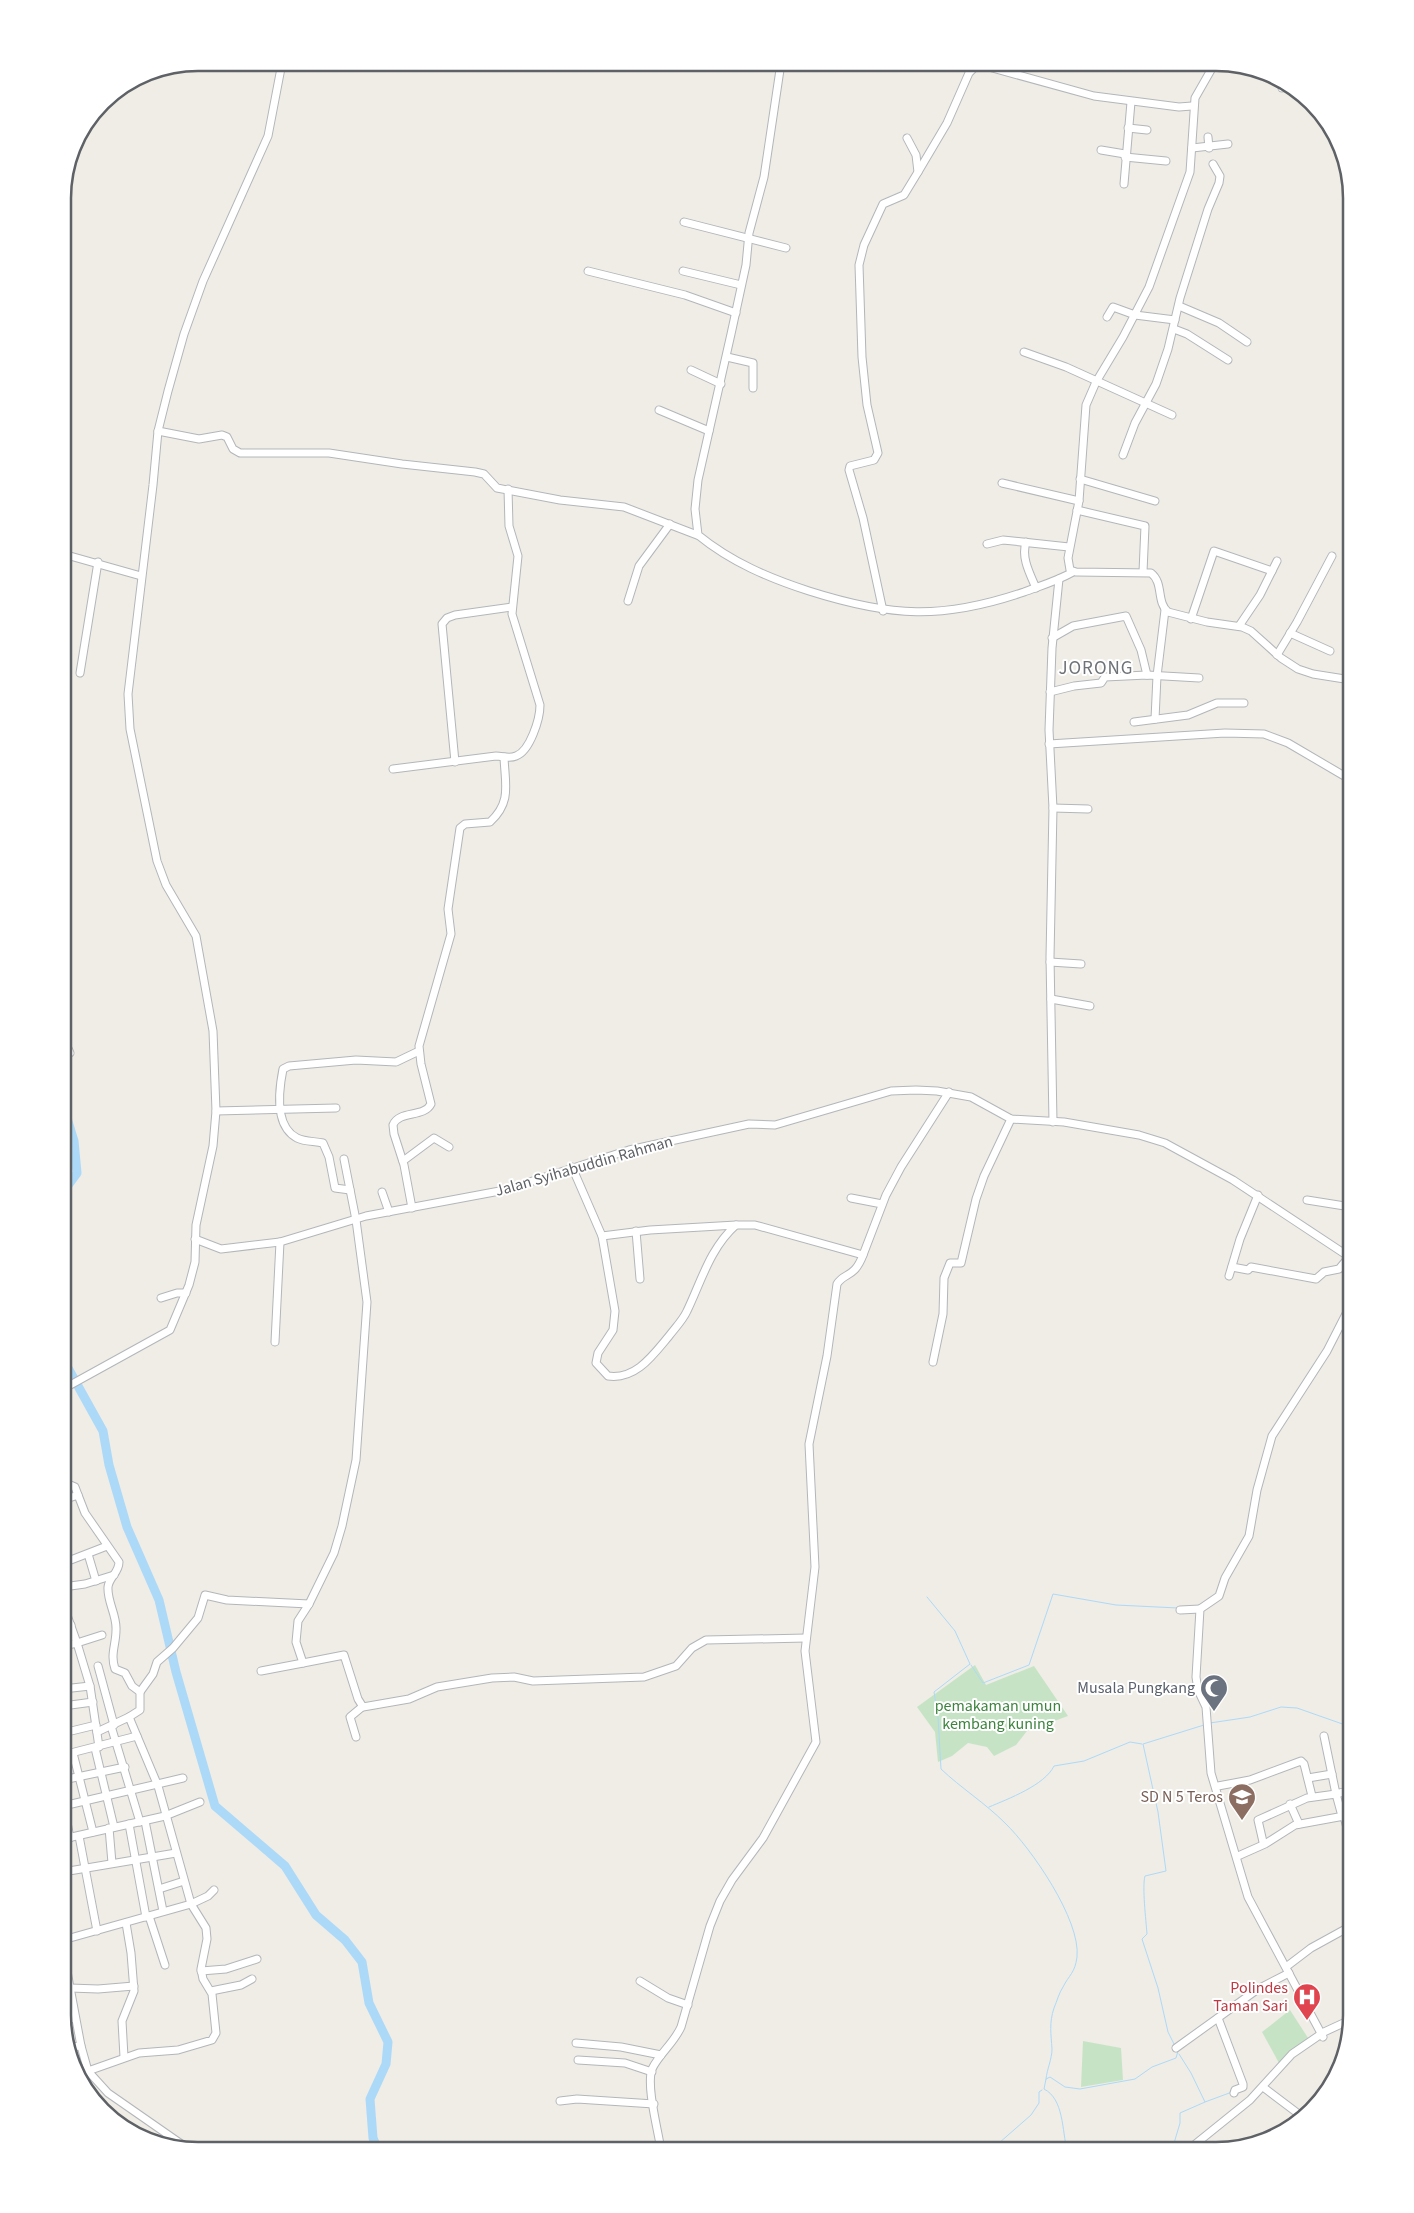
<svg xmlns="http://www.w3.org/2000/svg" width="1414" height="2213" font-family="'Source Sans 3',sans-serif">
  <rect width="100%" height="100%" fill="#efede6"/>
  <!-- green -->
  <g fill="#c6e4c5">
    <polygon points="975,1665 986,1685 1034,1666 1068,1716 1027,1731 1016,1745 994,1756 987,1747 968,1743 952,1756 938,1762 935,1732 917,1707"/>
    <polygon points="1290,2010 1310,2041 1279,2063 1262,2032"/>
    <polygon points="1083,2041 1121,2048 1123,2080 1081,2087"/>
  </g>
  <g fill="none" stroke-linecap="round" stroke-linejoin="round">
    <!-- stream -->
    <g stroke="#add9f8" stroke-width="1">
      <path d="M927,1597L955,1631L970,1664L934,1692L938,1717L941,1769C961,1788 985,1803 1005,1823C1031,1848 1081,1920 1077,1957C1075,1973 1069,1975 1063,1987C1059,1993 1057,2001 1054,2008C1049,2023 1051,2034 1052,2049C1052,2059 1047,2069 1046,2079"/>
      <polyline points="971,1665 983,1683 1029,1665 1053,1594 1116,1605 1178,1608"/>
      <polyline points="1210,1723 1250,1717 1281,1707 1297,1708 1351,1727"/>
      <path d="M989,1807C1008,1799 1045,1785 1054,1766L1084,1761L1130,1742L1142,1744"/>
      <path d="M1175,2046L1168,2032L1158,1988L1142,1939L1147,1934C1146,1920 1142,1887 1145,1876L1166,1871L1158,1812L1143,1744L1204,1725"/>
      <polyline points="1267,2087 1272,2081"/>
      <polyline points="1205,2102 1232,2092"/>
      <polyline points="991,2150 1031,2115 1039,2103 1039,2092 1042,2090"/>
      <path d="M1067,2150C1062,2131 1064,2099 1044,2089L1046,2079L1050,2077L1065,2087L1080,2089L1135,2079L1152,2067L1176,2058L1178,2051"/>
      <polyline points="1172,2150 1180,2123 1180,2113 1205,2102 1191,2073 1179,2054"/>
    </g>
    <!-- river -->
    <g stroke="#add9f8" stroke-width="9">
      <polyline points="63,1192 77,1173 74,1141 63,1105"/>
      <polyline points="63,1359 103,1431 109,1465 127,1527 159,1600 176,1672 215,1806 285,1866 316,1915 345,1940 362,1962 369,2003 388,2042 386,2064 370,2099 373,2138 378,2150"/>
    </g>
    <!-- minor casing -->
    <g stroke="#b3b6ba" stroke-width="9">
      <g id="minor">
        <path d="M781,63L764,177L749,233L746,265L731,334L698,480L695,509L698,535C731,562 769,578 809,591C891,617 942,620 1024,592C1040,586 1057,581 1073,572"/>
        <path d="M1215,63L1195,98L1190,172L1149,287L1123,337L1096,382L1086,405L1079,501L1068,558L1070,570L1076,572L1151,573C1164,583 1156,602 1168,612L1207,622L1242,627L1251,631L1281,658L1298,669L1313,674L1351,680"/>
        <polyline points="1282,88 1282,82"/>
        <polyline points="1128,128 1147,130"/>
        <polyline points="1208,137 1209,148"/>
        <polyline points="1192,148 1228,144"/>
        <polyline points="1101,150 1125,154"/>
        <polyline points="1125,157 1166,161"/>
        <polyline points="918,172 947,123 969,73 978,64 1094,96 1179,107 1192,106"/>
        <polyline points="1124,184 1131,102"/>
        <polyline points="684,222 786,248"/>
        <polyline points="588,271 685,295 736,313"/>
        <polyline points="683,271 741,285"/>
        <polyline points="1179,306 1219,323 1247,342"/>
        <polyline points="1107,317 1113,307 1135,315 1175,320"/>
        <polyline points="1174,329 1187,334 1228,360"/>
        <polyline points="1024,352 1066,367 1172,415"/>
        <polyline points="727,357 753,363 753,388"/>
        <polyline points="691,370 721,384"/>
        <polyline points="659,410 709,431"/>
        <polyline points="158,431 199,439 222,435 227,437 233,449 240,453 329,453 402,464 475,472 484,474 497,488 560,500 624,507 697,535"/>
        <polyline points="1123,455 1135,423 1156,384 1168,349 1180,298 1208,209 1219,183 1220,176 1213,164"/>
        <polyline points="1080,479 1155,501"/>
        <polyline points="1002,483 1079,501"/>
        <polyline points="1077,510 1145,526 1143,572"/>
        <path d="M1026,542C1021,558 1030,574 1036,588"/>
        <polyline points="987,544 1003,540 1069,547"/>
        <polyline points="63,554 141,576"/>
        <polyline points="628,601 639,566 670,524"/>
        <polyline points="883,611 863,518 849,470 850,466 874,460 878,453 867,405 862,357 859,265 864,245 883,204 904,195 918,172 916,155 907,138"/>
        <polyline points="1191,619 1214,551 1272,571"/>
        <polyline points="1239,626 1260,595 1277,561"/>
        <polyline points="1290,633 1330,651"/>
        <polyline points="1052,638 1073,626 1126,616 1141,650 1147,675"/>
        <polyline points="1277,655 1297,622 1332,556"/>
        <polyline points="80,673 98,562"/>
        <polyline points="1050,692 1074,686 1101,683 1105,677 1147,675 1199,678"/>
        <polyline points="1155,719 1157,676 1165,610"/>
        <polyline points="1134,722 1188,715 1217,703 1244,703"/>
        <polyline points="1049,744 1225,733 1264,734 1288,743 1346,777 1351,774"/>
        <polyline points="455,762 442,624 447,618 455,615 512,607"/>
        <path d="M393,769L496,756C503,756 509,759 516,756C530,751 540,719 540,705L512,614L518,556L509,526L508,489"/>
        <polyline points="1053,808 1088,809"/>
        <polyline points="1050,962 1081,964"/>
        <polyline points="1051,999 1090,1006"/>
        <polyline points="63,1037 70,1053"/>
        <polyline points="216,1111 336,1108"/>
        <polyline points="1053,1122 1050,957 1053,808 1049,730 1052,648 1059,579"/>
        <polyline points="344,1159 356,1220 367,1302 356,1460 342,1526 334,1553 309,1604 298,1621 296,1642 303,1663 344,1655 358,1699 363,1707 409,1699 437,1687 492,1678 514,1677 533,1681 644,1677 676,1666 692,1648 706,1640 806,1638"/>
        <polyline points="403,1161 434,1138 449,1147"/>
        <path d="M572,1167L602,1236L615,1311L613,1330L598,1353L596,1363L608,1376C636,1380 653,1355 669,1336C675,1328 683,1320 687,1311C701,1282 710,1248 736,1225H755L863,1255L886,1195L901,1167L949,1092"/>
        <path d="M350,1190L335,1188L329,1157L323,1143C314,1141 305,1142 297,1138C274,1126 279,1089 283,1069L289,1066L356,1060L396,1062L419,1051"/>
        <polyline points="382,1192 389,1212"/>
        <polyline points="851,1198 882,1204"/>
        <polyline points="1307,1200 1351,1207"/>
        <path d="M412,1208L404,1165L394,1134L393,1125C399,1110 424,1118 431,1104L421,1064L419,1046L451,934L448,909L460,828L465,824L490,822C512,802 505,784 504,757"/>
        <polyline points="636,1231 640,1279"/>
        <polyline points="602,1236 650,1230 736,1225"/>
        <polyline points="195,1239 221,1249 280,1242 366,1216 505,1190 629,1150 749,1124 775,1125 891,1091 916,1090 937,1091 971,1097 1011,1119 1064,1122 1139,1135 1165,1143 1233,1180 1351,1258"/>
        <polyline points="1232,1267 1248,1270 1251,1267 1316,1279 1324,1272 1339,1269 1349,1257"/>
        <polyline points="1229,1276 1240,1239 1258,1195"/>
        <polyline points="161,1298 177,1293 186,1293"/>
        <polyline points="275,1342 280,1242"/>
        <polyline points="933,1362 943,1314 944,1278 950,1263 961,1263 976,1199 984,1176 1011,1119"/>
        <polyline points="63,1389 170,1330 189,1285 195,1262 196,1225 213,1146 216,1111 213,1031 196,936 166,885 157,861 130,729 128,694 153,485 158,431 168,391 184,334 203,281 268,136 282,63"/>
        <polyline points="63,1482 75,1487 78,1495"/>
        <path d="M63,1500L78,1495L85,1513L119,1562C119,1573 109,1577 108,1587C107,1602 117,1615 116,1630C116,1645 110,1654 115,1669L125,1673L132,1686L140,1692V1710L129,1717"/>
        <polyline points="88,1554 96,1581"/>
        <polyline points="63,1563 107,1546"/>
        <polyline points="63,1587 85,1584 114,1575"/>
        <polyline points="1180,1610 1200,1609"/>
        <polyline points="63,1629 71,1625"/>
        <polyline points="63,1646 77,1643 63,1604"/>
        <polyline points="98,1666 114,1725"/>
        <polyline points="261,1671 303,1663"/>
        <polyline points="63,1689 90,1686"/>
        <polyline points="140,1692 153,1674 157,1662 173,1648 198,1618 205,1595 227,1600 309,1604"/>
        <polyline points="63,1706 93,1702"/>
        <polyline points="111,1726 140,1822"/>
        <polyline points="1349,1731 1351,1740"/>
        <polyline points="63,1733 96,1725"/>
        <polyline points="1324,1736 1336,1794 1351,1790"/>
        <polyline points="356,1737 350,1717 362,1707"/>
        <polyline points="99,1747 90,1686 77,1643 102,1635"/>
        <polyline points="95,1748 114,1827"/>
        <polyline points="73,1753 93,1832"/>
        <polyline points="63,1755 137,1736"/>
        <polyline points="1308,1778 1332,1774"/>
        <polyline points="63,1780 125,1767"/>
        <polyline points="1218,1786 1250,1780 1301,1761 1304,1764 1312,1796"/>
        <polyline points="63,1801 70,1838"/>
        <polyline points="1290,1804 1299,1824"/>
        <polyline points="63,1806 183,1778"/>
        <polyline points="1344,1816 1351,1814"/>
        <polyline points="145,1821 163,1911"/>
        <polyline points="129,1824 146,1917"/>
        <polyline points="109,1828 112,1863"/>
        <polyline points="79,1836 97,1931"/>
        <polyline points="63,1839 165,1816 200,1802"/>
        <polyline points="1263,1842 1258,1820 1307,1798 1336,1794 1342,1816"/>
        <polyline points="1238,1856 1265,1844 1295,1825 1344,1816 1351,1845"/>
        <polyline points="63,1872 176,1853"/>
        <polyline points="159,1889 184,1881"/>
        <polyline points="149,1916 165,1965"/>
        <polyline points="63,1940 191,1904 208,1896 214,1890"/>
        <polyline points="63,1950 81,2046 88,2071 108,2093 190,2150"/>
        <polyline points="1286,1967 1311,1948 1351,1926"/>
        <polyline points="201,1971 226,1969 257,1959"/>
        <polyline points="640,1981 668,1998 688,2005"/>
        <polyline points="70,1988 98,1989 134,1986"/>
        <polyline points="211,1991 241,1985 252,1979"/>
        <polyline points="1218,2018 1243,2084 1243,2087 1235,2090 1234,2093"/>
        <polyline points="64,2020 75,2018"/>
        <polyline points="1323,2037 1248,1897 1211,1773 1206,1707 1198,1690 1196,1677 1200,1609 1219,1596 1225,1578 1249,1536 1257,1490 1272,1436 1327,1351 1351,1304"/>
        <polyline points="576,2043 621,2047 661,2055"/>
        <polyline points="70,2047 81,2046"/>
        <polyline points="1176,2048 1258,1989 1289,1973"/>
        <polyline points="124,2057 122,2021 134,1991 131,1953 126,1923"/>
        <polyline points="578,2060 625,2063 652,2072"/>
        <polyline points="76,2071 88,2071 139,2053 178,2050 212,2040 216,2033 212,1994 203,1979 201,1969 207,1939 206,1928 191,1904 158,1786 129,1717 97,1732"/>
        <polyline points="1263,2087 1300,2115"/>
        <polyline points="560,2101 577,2099 654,2104"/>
        <path d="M661,2150C658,2130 646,2086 652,2069C659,2054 674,2043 681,2027L710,1926L720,1901L732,1880L763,1838L816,1742L805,1651L815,1567L809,1444L827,1356L837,1284C844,1272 854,1279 863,1255"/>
        <polyline points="1188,2150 1250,2100 1292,2054 1324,2032 1350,2020"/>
      </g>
    </g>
    <!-- minor -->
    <use href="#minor" stroke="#fff" stroke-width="7"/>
  </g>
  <!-- icons -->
  <defs>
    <g id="mosque-pin" transform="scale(1.4375)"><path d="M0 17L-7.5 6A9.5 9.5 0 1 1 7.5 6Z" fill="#6b7280" stroke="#fff"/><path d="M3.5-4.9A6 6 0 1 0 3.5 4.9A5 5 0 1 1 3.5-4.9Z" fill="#fff"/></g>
    <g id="school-pin" transform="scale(1.4375)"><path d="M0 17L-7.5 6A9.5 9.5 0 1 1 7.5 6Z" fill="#8d6e63" stroke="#fff"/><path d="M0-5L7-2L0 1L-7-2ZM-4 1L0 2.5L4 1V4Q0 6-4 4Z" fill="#fff"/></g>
    <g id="hospital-pin" transform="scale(1.4375)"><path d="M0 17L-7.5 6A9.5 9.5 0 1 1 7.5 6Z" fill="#e0444e" stroke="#fff"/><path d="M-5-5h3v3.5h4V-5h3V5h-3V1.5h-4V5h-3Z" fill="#fff"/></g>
  </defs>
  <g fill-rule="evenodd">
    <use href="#mosque-pin" x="1214" y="1688"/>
    <use href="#school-pin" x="1242" y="1797"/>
    <use href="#hospital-pin" x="1307" y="1997"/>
  </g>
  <g text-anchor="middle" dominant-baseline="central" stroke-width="4" stroke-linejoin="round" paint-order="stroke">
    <!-- street labels -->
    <g font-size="16" fill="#5e6165" stroke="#fff">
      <text transform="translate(584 1166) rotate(-16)">Jalan Syihabuddin Rahman</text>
    </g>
    <!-- worship labels -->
    <g font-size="16" fill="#5b616d" stroke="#fff" text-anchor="end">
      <text x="1195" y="1688">Musala Pungkang</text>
    </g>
    <!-- park labels -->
    <g font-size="16" fill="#3e843f" stroke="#fff">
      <text x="998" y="1706">pemakaman umun<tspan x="998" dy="18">kembang kuning</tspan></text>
    </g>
    <!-- education labels -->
    <g font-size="16" fill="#785e54" stroke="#fff" text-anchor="end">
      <text x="1223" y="1797">SD N 5 Teros</text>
    </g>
    <!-- health labels -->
    <g font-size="16" fill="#be3a42" stroke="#fff" text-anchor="end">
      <text x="1288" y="1988">Polindes<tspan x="1288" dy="18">Taman Sari</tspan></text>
    </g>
    <!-- quarter labels -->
    <g font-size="19" letter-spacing="1" fill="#6f7377" stroke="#fff">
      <text x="1096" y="668">JORONG</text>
    </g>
  </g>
  <!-- crop -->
  <path d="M0 0H1414V2213H0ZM198 71H1216A127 127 0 0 1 1343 198V2015A127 127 0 0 1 1216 2142H198A127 127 0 0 1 71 2015V198A127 127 0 0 1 198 71Z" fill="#fff" fill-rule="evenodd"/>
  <path fill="none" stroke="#5e6165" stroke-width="2.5" d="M198 71H1216A127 127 0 0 1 1343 198V2015A127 127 0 0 1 1216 2142H198A127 127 0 0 1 71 2015V198A127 127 0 0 1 198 71Z"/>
</svg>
